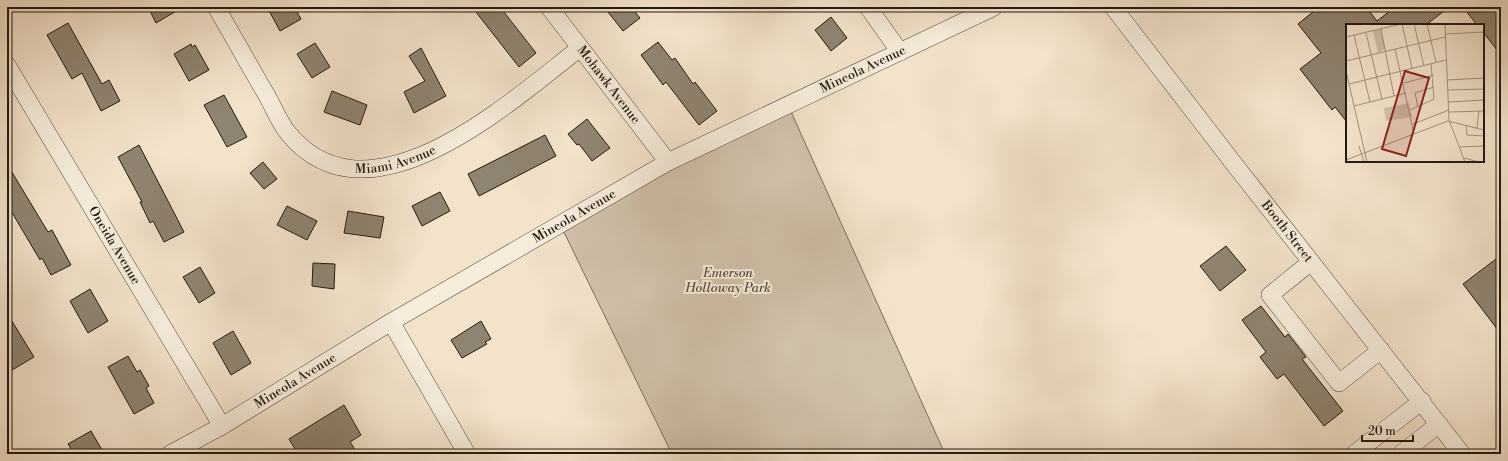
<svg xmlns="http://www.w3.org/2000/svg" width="1508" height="461" font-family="'Libre Bodoni',serif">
  <rect width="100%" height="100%" fill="#f3e3cb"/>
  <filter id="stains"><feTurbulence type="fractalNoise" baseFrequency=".005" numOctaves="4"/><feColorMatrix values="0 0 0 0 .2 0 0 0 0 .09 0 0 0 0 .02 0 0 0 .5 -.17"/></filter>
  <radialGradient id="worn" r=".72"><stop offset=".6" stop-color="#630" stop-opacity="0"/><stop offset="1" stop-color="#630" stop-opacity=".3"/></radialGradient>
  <!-- green -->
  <polygon fill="#d0c1ab" stroke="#7a6e5e" points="788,105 945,454 672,454 560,224"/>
  <!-- building -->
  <g fill="#8f8371" stroke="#231a10">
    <polygon points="148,7 183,7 156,23"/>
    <polygon points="267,7 294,7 301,19 280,31"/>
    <polygon points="472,7 500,7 536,53 519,67"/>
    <polygon points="604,7 631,7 640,18 623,31"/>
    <polygon points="1319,7 1366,7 1377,21 1395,7 1449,7 1426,25 1347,25 1347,122 1335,107 1332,110 1300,69 1321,53 1298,24"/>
    <polygon points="1463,7 1501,7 1501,55 1483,32 1483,25 1477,25"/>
    <polygon points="831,17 847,38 831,51 815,30"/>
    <polygon points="68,23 102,84 109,80 120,101 101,111 82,73 72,79 47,35"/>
    <polygon points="658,42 672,60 675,58 693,84 695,82 717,111 699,125 666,82 663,85 641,55"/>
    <polygon points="315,43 330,67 312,78 297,54"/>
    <polygon points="191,44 192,47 195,45 209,70 189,81 174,54"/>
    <polygon points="421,48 446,96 414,113 404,92 425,81 409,56"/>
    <polygon points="332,91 367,105 360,125 324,112"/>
    <polygon points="224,95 247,137 227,147 204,105"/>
    <polygon points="587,119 610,148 592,161 579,144 577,145 568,134"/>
    <polygon points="545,135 556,156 479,196 468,174"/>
    <polygon points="139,145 184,232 164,242 153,221 150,223 140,202 142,202 118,157"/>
    <polygon points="263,162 277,179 264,189 250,173"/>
    <polygon points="7,164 48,232 52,230 71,265 51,275 42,258 40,260 7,204"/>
    <polygon points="440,192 450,211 422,226 412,206"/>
    <polygon points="287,206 317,221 307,240 277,225"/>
    <polygon points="348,211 384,217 380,238 344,233"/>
    <polygon points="1226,246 1246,270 1220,291 1200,266"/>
    <polygon points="1496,259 1501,266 1501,334 1463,284"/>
    <polygon points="313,263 335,264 334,289 312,286"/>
    <polygon points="200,267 215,293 199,303 183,277"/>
    <polygon points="90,289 108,321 88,333 70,301"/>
    <polygon points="1261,306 1285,337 1288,334 1306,357 1302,359 1343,411 1324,426 1284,374 1277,379 1260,357 1266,352 1242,320"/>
    <polygon points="7,313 34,357 7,373"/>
    <polygon points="481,321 491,339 485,342 487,344 462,358 451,340"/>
    <polygon points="233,331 251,363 231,375 213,343"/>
    <polygon points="128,356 137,372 140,370 149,386 146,388 154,403 134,414 108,367"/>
    <polygon points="344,405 361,435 350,442 358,454 298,454 289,439"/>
    <polygon points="91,431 102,450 95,454 74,454 68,444"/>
  </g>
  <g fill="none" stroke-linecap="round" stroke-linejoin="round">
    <!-- minor casing -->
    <g stroke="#574c3f" stroke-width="18">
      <g id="minor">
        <path id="s1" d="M216,7C233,36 249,65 266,94C273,106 279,122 288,133C369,232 511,101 580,48"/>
        <path id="s2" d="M549,7L668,162"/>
        <polyline points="868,7 900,52"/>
        <path id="s3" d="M1113,7L1231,160L1462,454"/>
        <path id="s4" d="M7,65L222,426"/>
        <polyline points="1311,262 1270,295 1339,383 1381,350"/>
        <polyline points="391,322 467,454"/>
        <path id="s5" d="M170,454L222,426L391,322L668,162L994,7"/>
        <polyline points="1354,454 1422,401"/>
        <polyline points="1401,454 1439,424"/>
      </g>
    </g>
    <!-- minor -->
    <use href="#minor" stroke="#f7eddd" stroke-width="17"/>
  </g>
  <g text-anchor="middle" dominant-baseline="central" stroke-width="4" stroke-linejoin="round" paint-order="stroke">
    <!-- street labels -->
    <g font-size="13" fill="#231a10" stroke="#f7eddd">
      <text stroke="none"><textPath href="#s5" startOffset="793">Mineola Avenue</textPath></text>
      <text stroke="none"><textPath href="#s2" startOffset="98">Mohawk Avenue</textPath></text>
      <text stroke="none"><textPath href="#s1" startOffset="265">Miami Avenue</textPath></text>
      <text stroke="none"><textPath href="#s5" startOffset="469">Mineola Avenue</textPath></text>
      <text stroke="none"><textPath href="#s3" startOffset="284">Booth Street</textPath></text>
      <text stroke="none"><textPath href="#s4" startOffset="210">Oneida Avenue</textPath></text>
      <text stroke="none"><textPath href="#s5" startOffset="145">Mineola Avenue</textPath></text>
    </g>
    <!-- park labels -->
    <g font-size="13" font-style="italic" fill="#574c3e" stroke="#f7eddd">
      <text x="728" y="273">Emerson<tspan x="728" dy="15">Holloway Park</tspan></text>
    </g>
  </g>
  <!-- overview -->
  <g transform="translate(1346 24)">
    <rect width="138" height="138" fill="#f3e3cb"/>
    <path d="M35,5L39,25L32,29L27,7ZM63,79L66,93L40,97L38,84Z" fill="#d0c1ab"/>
    <path fill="none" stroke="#a09380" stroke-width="1" d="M56,0L66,44M68,0L78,42M81,0L90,38M99,0L103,96L119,138M35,5L48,72M20,9L36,75M99,10L138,8M8,11L24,78M0,13L55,0M49,25L68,110M0,37L99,13M0,47L21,138M101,56L138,54M58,59L88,51M3,60L100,36M102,66L138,65M102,78L138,76M8,82L60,69M72,83L69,69L88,63M64,86L88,75L85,40M103,88L138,87M67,100L103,86M120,101L121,111L138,112M131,104L133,87M13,122L18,138M114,123L138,122M118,134L133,138M0,136L102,97L138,106"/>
    <path fill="#8f2418" fill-opacity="0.15" stroke="#8f2418" stroke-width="2" d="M59,47L83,54L60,132L36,125Z"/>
    <rect width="138" height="138" fill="none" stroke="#231a10" stroke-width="2"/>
  </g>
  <!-- margin -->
  <rect width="1508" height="461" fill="none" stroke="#f3e3cb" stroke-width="24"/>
  <rect x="8" y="8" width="1492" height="445" fill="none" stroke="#231a10" stroke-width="2"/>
  <rect x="12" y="12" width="1484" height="437" fill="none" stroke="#231a10"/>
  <!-- scale -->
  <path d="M1362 435v6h51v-6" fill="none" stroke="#231a10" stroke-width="2"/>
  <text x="1368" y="435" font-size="12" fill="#231a10" stroke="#f7eddd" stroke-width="3" paint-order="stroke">20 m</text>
  <rect width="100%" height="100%" filter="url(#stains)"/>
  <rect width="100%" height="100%" fill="url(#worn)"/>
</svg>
